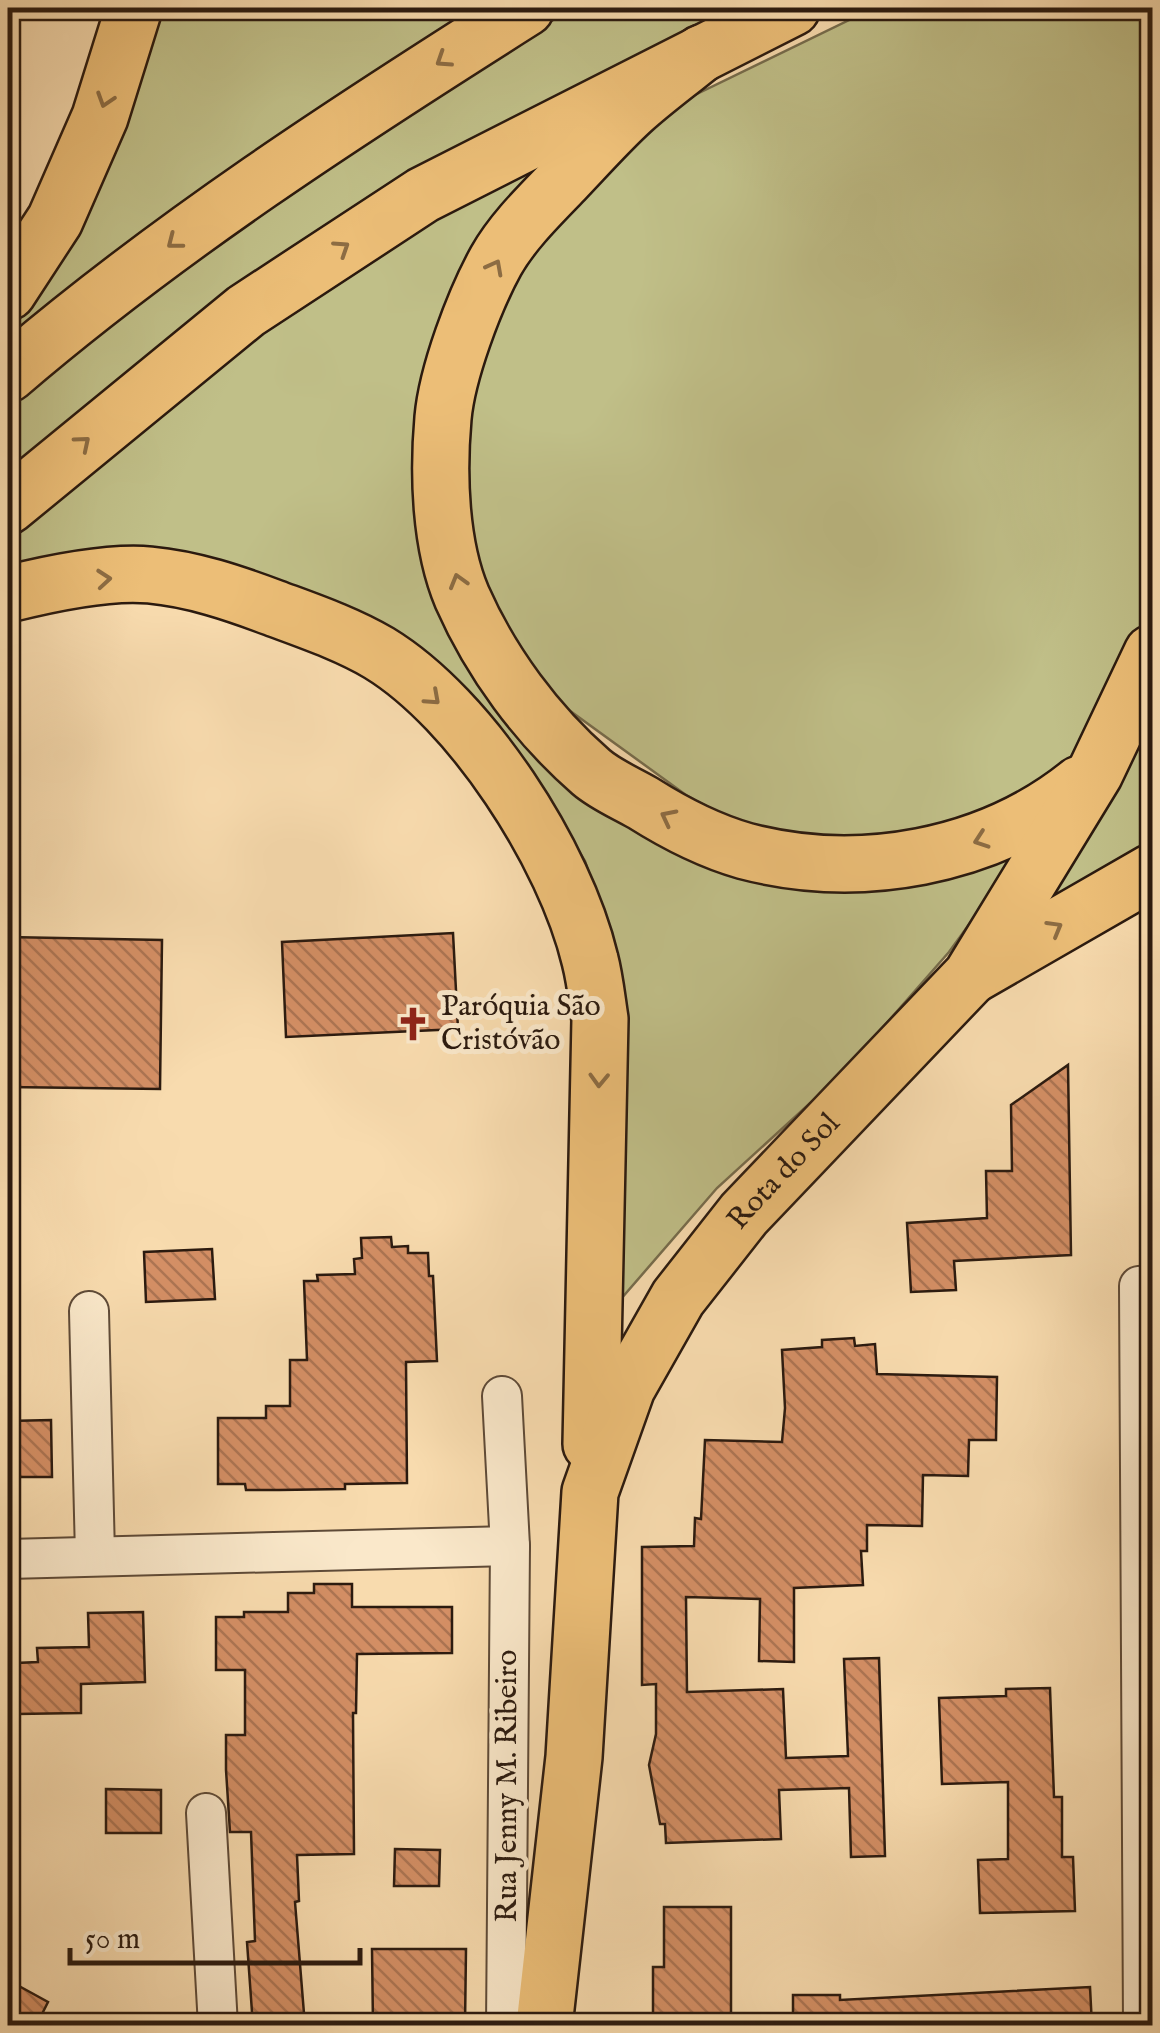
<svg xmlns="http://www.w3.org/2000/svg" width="1160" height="2033" font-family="'IM FELL English',serif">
  <defs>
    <pattern id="building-back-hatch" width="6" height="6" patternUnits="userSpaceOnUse" patternTransform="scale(2.5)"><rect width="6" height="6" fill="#d48f65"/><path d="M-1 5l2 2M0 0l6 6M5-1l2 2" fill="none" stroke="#ac7452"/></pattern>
  </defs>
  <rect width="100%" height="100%" fill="#f8dbae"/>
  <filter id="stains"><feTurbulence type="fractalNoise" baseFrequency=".002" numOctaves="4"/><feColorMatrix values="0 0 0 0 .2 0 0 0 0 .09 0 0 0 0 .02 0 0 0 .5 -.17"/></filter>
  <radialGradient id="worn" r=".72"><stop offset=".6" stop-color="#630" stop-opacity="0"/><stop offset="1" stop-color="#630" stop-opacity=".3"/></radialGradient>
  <!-- grass -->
  <g fill="#c0bf88" stroke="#766c4c" stroke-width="2.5">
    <polygon points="159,8 494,8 8,353 8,313"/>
    <path d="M575,8H735L630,59L554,101L161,350L85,407L8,474V407C115,308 234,226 356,146C428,98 499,49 575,8Z"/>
    <polygon points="874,8 1152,8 1152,627 1084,757 978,831 831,837 750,829 686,795 562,705 518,646 482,581 470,533 465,480 470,397 485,329 548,219 664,110"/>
    <polygon points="613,108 516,210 435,551 657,824 1021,853 949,952 842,1074 717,1188 614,1307 610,936 585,861 552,808 385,631 8,575 8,530 268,323"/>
    <polygon points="1152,714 1152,845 1034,915"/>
  </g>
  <!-- building -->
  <g fill="url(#building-back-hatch)" stroke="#2b1a0f" stroke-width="2.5">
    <polygon points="453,933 458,1029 286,1037 282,942"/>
    <polygon points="8,937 162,940 160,1089 8,1087"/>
    <polygon points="1068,1065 1071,1255 954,1261 956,1290 911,1292 907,1223 987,1218 986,1171 1012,1171 1011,1105"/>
    <polygon points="391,1237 392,1247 408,1246 408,1253 428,1253 429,1276 433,1276 437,1361 406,1362 407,1483 345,1484 345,1489 279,1490 246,1490 245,1484 218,1484 218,1418 266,1418 266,1406 290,1406 290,1360 307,1360 304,1281 318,1281 317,1275 355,1274 354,1259 362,1258 361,1238"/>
    <polygon points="212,1249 215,1299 146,1302 144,1252"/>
    <polygon points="854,1338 855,1346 875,1344 877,1374 997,1377 996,1440 969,1440 968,1476 923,1475 922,1526 867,1525 867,1551 861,1551 863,1585 794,1588 794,1662 759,1661 760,1599 686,1597 687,1692 783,1689 786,1758 848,1756 844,1659 879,1658 885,1856 851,1857 849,1788 779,1790 781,1839 666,1843 665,1824 660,1824 649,1765 656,1734 656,1684 642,1685 642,1547 694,1546 695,1518 701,1519 705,1440 782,1442 785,1408 782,1350 822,1347 822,1340"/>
    <polygon points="51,1420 52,1477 8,1477 8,1421"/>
    <polygon points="314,1584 352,1584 352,1607 452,1607 452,1653 357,1654 356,1713 353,1713 354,1854 297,1855 299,1901 295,1902 305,2026 253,2026 247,1942 255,1941 251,1832 230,1832 226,1770 226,1735 245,1735 245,1670 216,1670 216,1617 244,1617 244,1612 288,1612 288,1593 314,1593"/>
    <polygon points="143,1612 145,1682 81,1684 81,1713 17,1714 16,1663 38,1662 37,1648 89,1647 88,1613"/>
    <polygon points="1050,1688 1054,1797 1062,1797 1062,1857 1073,1857 1075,1911 980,1913 978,1860 1008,1859 1008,1782 942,1784 939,1698 1006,1696 1006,1689"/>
    <polygon points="106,1789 161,1790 161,1833 106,1833"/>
    <polygon points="395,1849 440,1850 439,1886 394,1886"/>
    <polygon points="664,1907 731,1907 731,2026 653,2026 653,1967 664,1967"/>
    <polygon points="372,1949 466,1949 465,2026 373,2026"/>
    <polygon points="8,1980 48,2002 36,2026 8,2026"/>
    <polygon points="1090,1987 1092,2026 793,2026 793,1995 840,1995 840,2000"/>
  </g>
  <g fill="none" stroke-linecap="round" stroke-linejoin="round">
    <!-- street casing -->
    <g stroke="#5e4a37" stroke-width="42">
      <g id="street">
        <polyline points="89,1311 95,1555"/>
        <polyline points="502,1396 510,1546 506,2026"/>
        <polyline points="8,1559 510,1546"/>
        <polyline points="206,1813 218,2026"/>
        <polyline points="1143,2026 1139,1286 1152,1285"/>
      </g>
    </g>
    <!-- highway casing -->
    <g stroke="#2b1a0f" stroke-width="60">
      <g id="highway">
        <path d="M702,53C679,72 654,90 632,110C608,132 586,157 564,180C540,205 513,231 496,261C474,301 447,373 443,418C438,474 440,545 462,597C491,663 537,725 591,772C606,785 626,793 643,803C673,822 710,841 745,851C859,881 988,858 1080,784"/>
        <polyline points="8,292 55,220 100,117 134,8"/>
        <path d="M8,374C169,236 347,121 526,8"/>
        <polyline points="8,506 246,311 423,195 792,8"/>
        <path d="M8,594C48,584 109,571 150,575C193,579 234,593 274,608C309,621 347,634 379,653C471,709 565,855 590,960C595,979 597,1000 600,1019L591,1444"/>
        <polyline points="973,975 1152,872"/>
        <path id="s1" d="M544,2026L574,1757L590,1492L627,1388L678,1298L744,1214L971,976L1095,773L1152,653"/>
      </g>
    </g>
    <!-- street -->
    <use href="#street" stroke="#fae8ca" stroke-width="38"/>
    <!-- highway -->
    <use href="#highway" stroke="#ecbe77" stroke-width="55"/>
  </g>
  <!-- one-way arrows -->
  <defs><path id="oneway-chevron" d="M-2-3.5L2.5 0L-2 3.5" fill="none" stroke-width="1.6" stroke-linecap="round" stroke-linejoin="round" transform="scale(2.5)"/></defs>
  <g stroke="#8c6c43">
    <use href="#oneway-chevron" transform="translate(443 60) rotate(147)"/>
    <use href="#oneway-chevron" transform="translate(105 100) rotate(108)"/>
    <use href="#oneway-chevron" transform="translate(174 242) rotate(142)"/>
    <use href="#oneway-chevron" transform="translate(342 248) rotate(-33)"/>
    <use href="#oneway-chevron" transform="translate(495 267) rotate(-62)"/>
    <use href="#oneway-chevron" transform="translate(83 443) rotate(-40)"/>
    <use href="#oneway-chevron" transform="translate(104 579) rotate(-5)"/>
    <use href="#oneway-chevron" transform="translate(458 581) rotate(-106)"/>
    <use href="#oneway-chevron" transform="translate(433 698) rotate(42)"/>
    <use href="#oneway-chevron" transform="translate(668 817) rotate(-153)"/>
    <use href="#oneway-chevron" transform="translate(981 840) rotate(161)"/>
    <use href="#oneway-chevron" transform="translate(1055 928) rotate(-30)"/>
    <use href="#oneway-chevron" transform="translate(599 1080) rotate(92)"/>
  </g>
  <!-- icons -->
  <defs>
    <g id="church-bare" transform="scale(2.7)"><path d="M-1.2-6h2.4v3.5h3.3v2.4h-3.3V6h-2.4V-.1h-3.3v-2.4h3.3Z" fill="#8f2418" stroke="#fae8ca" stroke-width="2.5" paint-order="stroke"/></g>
  </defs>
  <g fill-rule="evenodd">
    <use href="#church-bare" x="413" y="1024"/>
  </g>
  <g text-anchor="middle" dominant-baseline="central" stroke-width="10" stroke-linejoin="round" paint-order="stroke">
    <!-- poi labels -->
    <g font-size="30" fill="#2b1a0f" stroke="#fae8ca" text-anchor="start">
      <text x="441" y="1007">Paróquia São<tspan x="441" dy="34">Cristóvão</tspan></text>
    </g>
    <!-- street labels -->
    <g font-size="30" fill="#2b1a0f" stroke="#fae8ca">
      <text stroke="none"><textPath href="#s1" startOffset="915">Rota do Sol</textPath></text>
      <text transform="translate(508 1786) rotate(-90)">Rua Jenny M. Ribeiro</text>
    </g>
  </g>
  <!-- margin -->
  <rect width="1160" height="2033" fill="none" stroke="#f8dbae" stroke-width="40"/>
  <rect x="10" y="10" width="1140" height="2013" fill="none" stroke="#2b1a0f" stroke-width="5"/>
  <rect x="20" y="20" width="1120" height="1993" fill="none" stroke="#2b1a0f" stroke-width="2.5"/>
  <!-- scale -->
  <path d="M70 1948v15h290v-15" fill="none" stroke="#2b1a0f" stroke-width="5"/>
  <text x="85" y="1948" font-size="30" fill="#2b1a0f" stroke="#fae8ca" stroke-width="8" paint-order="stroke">50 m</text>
  <rect width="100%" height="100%" filter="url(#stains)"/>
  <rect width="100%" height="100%" fill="url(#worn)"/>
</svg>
